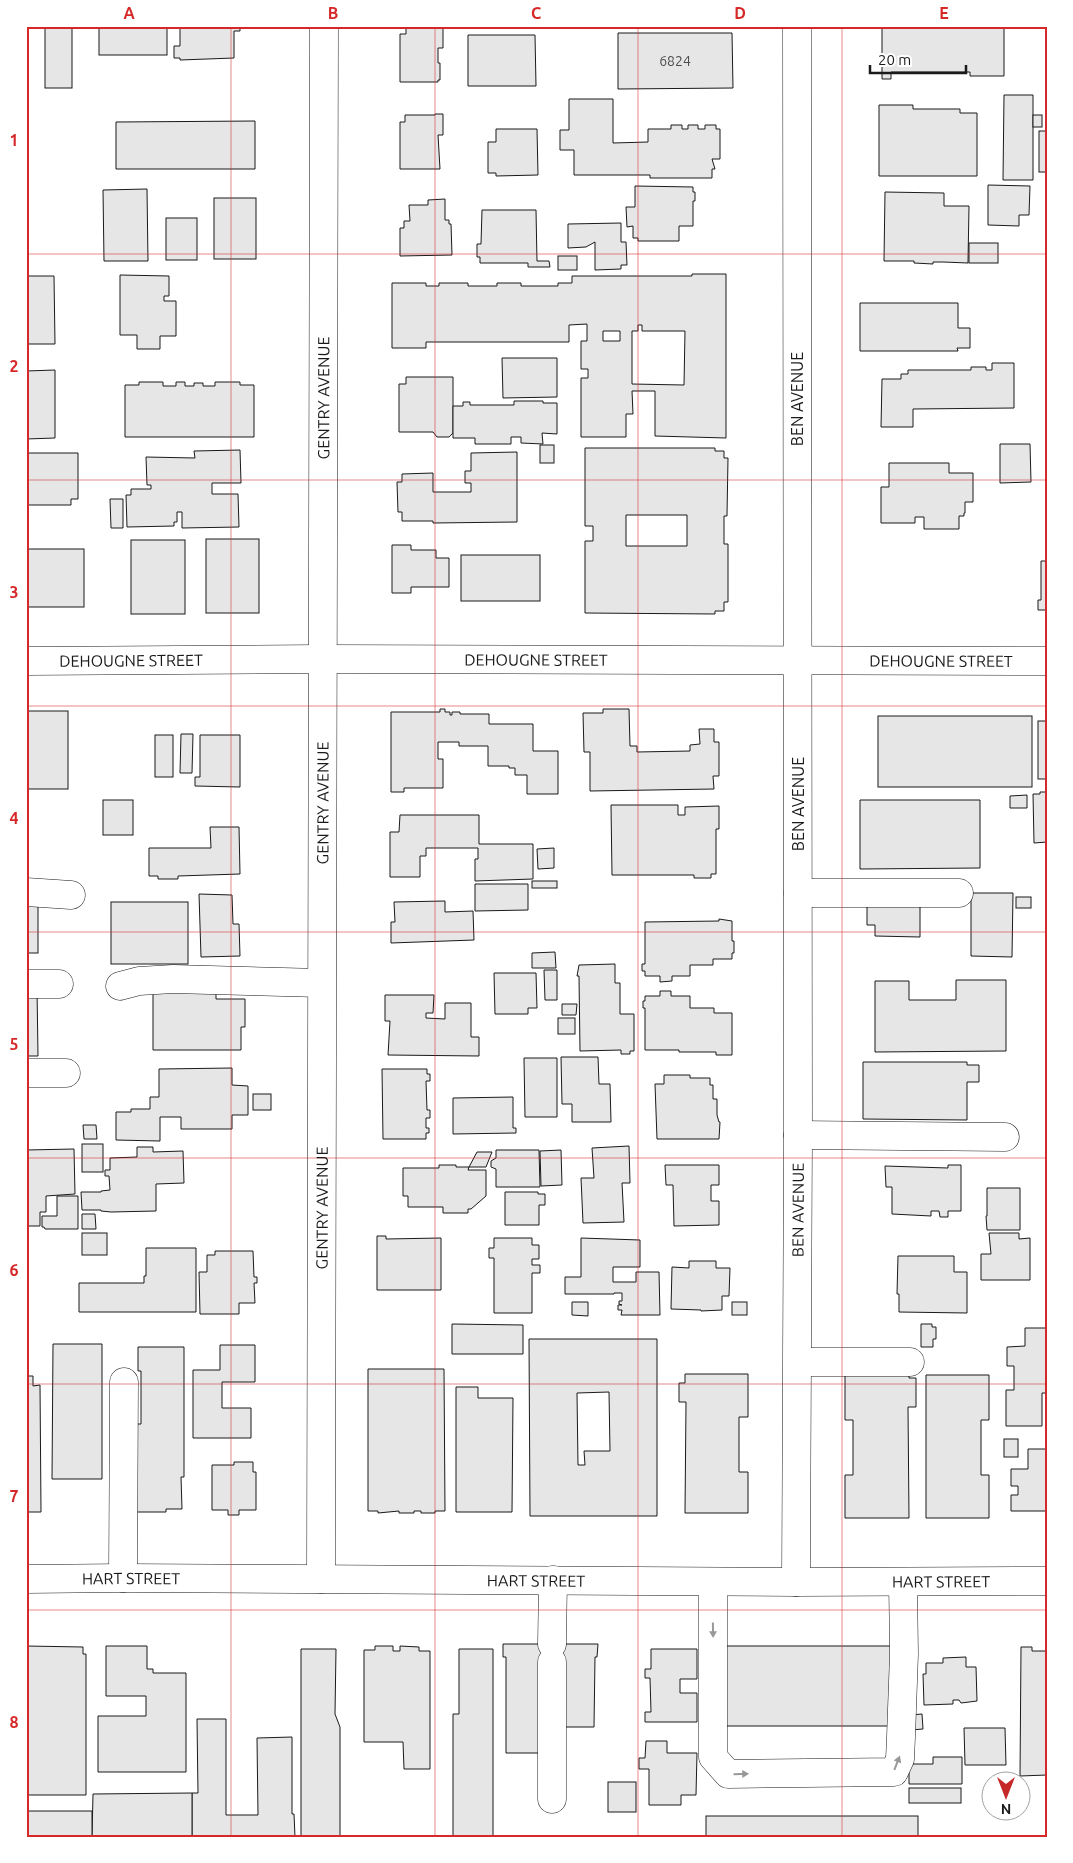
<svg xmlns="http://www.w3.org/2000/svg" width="1073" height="1863" font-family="Ubuntu,sans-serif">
  <rect width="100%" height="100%" fill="#fff"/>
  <!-- building -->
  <g fill="#e6e6e6" stroke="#1a1a1a" fill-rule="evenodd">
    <rect x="45" y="26" width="27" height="62"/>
    <rect x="99" y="26" width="68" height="29"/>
    <polygon points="180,26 242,26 240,27 240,31 234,31 234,58 180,60 180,58 174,58 174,46 180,46"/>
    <polygon points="882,26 1004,26 1004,76 970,76 970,72 891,72 891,79 882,79"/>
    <polygon points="406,27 443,27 443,48 438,48 438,63 440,63 440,80 438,80 438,82 400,82 400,34 406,34"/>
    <polygon points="618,33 732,33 733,88 618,89"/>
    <polygon points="468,35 535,35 536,86 468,86"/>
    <polygon points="1004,95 1033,95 1033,180 1003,180"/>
    <polygon points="569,99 613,99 613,143 648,142 648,129 671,129 671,125 682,125 682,129 688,129 688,125 698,125 698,129 705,129 705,125 716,125 716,129 720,129 720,159 712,159 715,169 712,169 712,178 650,178 650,175 574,175 574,150 560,150 560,130 569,130"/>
    <polygon points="879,105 913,105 913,109 960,109 960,113 977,113 977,176 879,176"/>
    <polygon points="435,114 443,114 443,135 438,135 440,169 400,169 400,122 405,122 405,115 435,115"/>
    <rect x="1033" y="115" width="9" height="12"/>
    <polygon points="255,121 255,169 116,169 116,122"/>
    <polygon points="496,129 537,129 538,175 496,176 496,173 488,173 488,142 496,142"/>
    <rect x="1039" y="131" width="8" height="41"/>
    <polygon points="988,185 1030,186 1029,215 1019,215 1019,226 988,225"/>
    <polygon points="635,186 693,187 693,192 695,192 695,201 693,201 693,226 679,226 679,241 638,241 638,238 633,238 633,226 627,227 626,207 635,207"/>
    <polygon points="147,189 148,261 104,261 103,190"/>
    <polygon points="885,192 944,193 944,206 969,206 968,263 943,262 933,262 933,264 914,263 914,261 884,261"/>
    <rect x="214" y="198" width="42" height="61"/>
    <polygon points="445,199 445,220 449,220 449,224 451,224 452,255 400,256 400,228 404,228 404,221 410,221 409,205 428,205 428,200"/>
    <polygon points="482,210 536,210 537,261 549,261 550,267 528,267 528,263 480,263 480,257 477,257 477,244 481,244"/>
    <rect x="166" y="218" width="31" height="42"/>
    <polygon points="621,223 621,242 626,242 627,265 621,265 621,269 595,270 595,242 586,247 568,248 568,224"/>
    <rect x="969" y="243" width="29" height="20"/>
    <rect x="558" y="256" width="19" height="14"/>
    <path d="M692,274H726V438L655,436V391H632L633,414H626V437H581V378H588V369H581V341H587V324L569,325V342H426V348H392V283H426V286H439V283H468V286H497V283H521V286H558V283H572V276H692ZM638,325H642V331H685L684,385L632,384V331H638ZM603,331H620V341H603Z"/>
    <polygon points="120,275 169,276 169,296 164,296 164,301 176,301 176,336 160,336 160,349 137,349 137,335 120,335"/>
    <polygon points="26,276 54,276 55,344 26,344"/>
    <polygon points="860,303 958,303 958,328 970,328 970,348 957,348 958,351 860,351"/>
    <polygon points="502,358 557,358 557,397 503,398"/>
    <polygon points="992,363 1014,363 1014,408 913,409 913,427 881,427 882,379 901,379 901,374 908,374 908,370 971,370 971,367 986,367 986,370 992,370"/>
    <polygon points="55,370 55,438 26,439 26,371"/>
    <polygon points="406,377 453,377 453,433 449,437 437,437 433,432 399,432 399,384 406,384"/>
    <polygon points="139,382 163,382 163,386 176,386 176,382 185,382 185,386 194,386 194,383 203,383 203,386 215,386 215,382 240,382 240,385 254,385 254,437 125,437 125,385 139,385"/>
    <polygon points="514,401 543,401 543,403 557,403 557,434 542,433 543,444 521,443 521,437 511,437 511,444 475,444 475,438 453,438 453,406 463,406 463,402 470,402 470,405 514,405"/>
    <polygon points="1000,444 1030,444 1031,482 1000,483"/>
    <rect x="540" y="445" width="14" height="18"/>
    <path d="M585,448H715V451H724V458H728L727,516H724V544H728V602H724V611H715V614L585,613V541H593V526H585ZM626,515H687V546H626Z"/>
    <polygon points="240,450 241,483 212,483 212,494 238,494 239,527 182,528 182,512 177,512 177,522 174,522 174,526 127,527 126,495 131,495 131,489 151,489 151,485 147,485 146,457 195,458 194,451"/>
    <polygon points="517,452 517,522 433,523 433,521 402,521 402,512 398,512 397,482 402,482 402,474 433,473 433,492 471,492 471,483 465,483 465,471 471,471 471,453"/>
    <polygon points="26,453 78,453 78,499 71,499 71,505 26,505"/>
    <polygon points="889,463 949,463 949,473 973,473 973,502 965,502 965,513 964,513 964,516 959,516 959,529 924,529 924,517 915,517 915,523 881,523 881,487 889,487"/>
    <polygon points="110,499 123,499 123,528 111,528"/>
    <rect x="206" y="539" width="53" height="74"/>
    <rect x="131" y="540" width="54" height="74"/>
    <polygon points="392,545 411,545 411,550 436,550 436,558 449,558 449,587 411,587 411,593 392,593"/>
    <rect x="26" y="549" width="58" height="58"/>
    <rect x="461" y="555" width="79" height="46"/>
    <polygon points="1041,561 1047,561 1047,610 1038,610 1038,600 1041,600"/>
    <polygon points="440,709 445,709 445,712 450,712 450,715 452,715 452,712 460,712 460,714 489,714 489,724 533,724 533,751 558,751 558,794 527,794 527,775 515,775 515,768 509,768 509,766 488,766 488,746 459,746 459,742 438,742 438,759 443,759 443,788 404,788 404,792 391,792 391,712 440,712"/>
    <polygon points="603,709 629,709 630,746 637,746 637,752 690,751 690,745 700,744 699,729 714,729 714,742 719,742 719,776 713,776 714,789 590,791 590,752 584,752 583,713 603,713"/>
    <rect x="26" y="711" width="42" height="78"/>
    <rect x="878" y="716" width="154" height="71"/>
    <rect x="1038" y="721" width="9" height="58"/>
    <polygon points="181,734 193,734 192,773 180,773"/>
    <rect x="155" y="735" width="18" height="42"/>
    <polygon points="200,735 240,735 240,787 195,786 195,777 200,777"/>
    <polygon points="1040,792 1047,792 1047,842 1034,843 1033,794 1040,794"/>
    <polygon points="1027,795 1027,808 1010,808 1010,796"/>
    <rect x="103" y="800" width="30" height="35"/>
    <polygon points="860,800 980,800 980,868 860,869"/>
    <polygon points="611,805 678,805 678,815 685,815 685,807 719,806 719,829 716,829 716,874 711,874 711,878 694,878 694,875 612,875"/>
    <polygon points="400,815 479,815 479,844 533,844 533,879 475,881 475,859 478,859 478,848 426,848 426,856 420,856 420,877 390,877 390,832 399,832"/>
    <polygon points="210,827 239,827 240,874 178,876 178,879 158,879 158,876 149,876 149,848 211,848"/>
    <polygon points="554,848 554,868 538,869 537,849"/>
    <rect x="532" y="881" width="25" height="7"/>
    <polygon points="475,884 528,884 528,910 475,911"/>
    <polygon points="971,893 1013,893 1012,957 971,956"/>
    <polygon points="199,894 232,895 233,924 239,924 240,956 201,957"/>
    <rect x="26" y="895" width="12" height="58"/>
    <polygon points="920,896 920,937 875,936 875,925 867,925 867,906"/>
    <rect x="1016" y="897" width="15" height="11"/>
    <polygon points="445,901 445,912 473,911 474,940 391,943 391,922 395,922 394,902"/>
    <rect x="111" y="902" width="77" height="62"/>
    <polygon points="719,919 732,921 732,941 734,941 734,953 732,953 732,959 713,959 713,965 690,965 690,976 672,976 672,981 660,982 660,976 645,976 645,971 642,971 642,964 645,964 645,922 719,921"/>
    <polygon points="555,952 556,968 532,968 532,953"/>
    <polygon points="615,964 615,983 620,983 620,1014 634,1014 634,1051 630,1051 630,1054 621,1054 621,1050 580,1051 579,976 577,976 579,965"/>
    <polygon points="544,970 557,970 557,1000 545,1000"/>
    <polygon points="494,973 536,973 537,1008 528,1008 528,1014 495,1014"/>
    <polygon points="956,980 1006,980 1006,1051 875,1052 875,981 909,981 909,1000 956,1000"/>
    <polygon points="153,984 216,984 216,999 245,999 245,1027 241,1027 241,1050 153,1050"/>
    <polygon points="26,988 37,988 38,1056 26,1056"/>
    <polygon points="660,991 671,991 671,996 690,996 690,1008 714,1008 714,1013 732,1013 732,1055 716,1055 716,1052 679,1052 679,1050 645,1050 645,1008 643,1008 643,1001 645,1001 645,996 660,996"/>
    <polygon points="385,995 434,995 433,1013 426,1013 426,1018 445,1019 445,1003 471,1003 471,1037 479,1037 479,1056 388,1055 390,1021 385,1021"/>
    <polygon points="562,1004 577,1004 576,1015 562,1015"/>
    <rect x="558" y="1018" width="17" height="16"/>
    <polygon points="561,1057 598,1057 599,1084 610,1084 611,1122 572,1122 572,1104 562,1104"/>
    <polygon points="524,1058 557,1058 557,1117 525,1117"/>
    <polygon points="863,1062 967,1062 967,1065 979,1065 979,1082 967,1082 967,1120 863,1119"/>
    <polygon points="232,1068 232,1085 248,1086 248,1115 232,1115 232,1129 181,1129 181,1117 160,1117 160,1141 116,1140 116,1112 131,1112 131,1109 150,1109 150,1097 159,1097 159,1069"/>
    <polygon points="382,1069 427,1069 427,1074 430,1074 430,1081 426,1081 427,1110 430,1110 430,1118 426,1118 426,1128 429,1128 429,1133 426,1133 426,1139 383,1139"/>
    <polygon points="664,1075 690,1075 690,1078 710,1078 710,1085 713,1085 713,1099 717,1099 717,1115 719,1122 720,1122 719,1139 657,1139 655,1084 664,1084"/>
    <rect x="26" y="1076" width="2" height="63"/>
    <rect x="253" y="1094" width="18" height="16"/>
    <polygon points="513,1097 513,1128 516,1128 516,1133 453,1134 453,1098"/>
    <polygon points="83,1125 96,1125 97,1139 84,1139"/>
    <rect x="82" y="1144" width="21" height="28"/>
    <polygon points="629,1146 630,1183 622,1183 624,1222 583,1223 581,1178 594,1178 592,1148"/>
    <polygon points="137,1147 153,1147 153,1152 183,1151 184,1183 156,1184 156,1211 111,1212 101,1211 101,1210 82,1210 81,1192 101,1192 101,1191 110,1190 109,1176 105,1176 105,1170 110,1170 110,1158 137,1157"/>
    <polygon points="74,1149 75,1194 46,1196 46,1212 40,1212 40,1226 26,1226 26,1150"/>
    <polygon points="496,1150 539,1150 540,1187 496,1187 496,1169 491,1167 491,1161 496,1158"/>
    <polygon points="561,1150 562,1185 541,1186 540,1151"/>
    <polygon points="477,1152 492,1152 486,1167 469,1167"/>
    <polygon points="439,1165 456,1165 456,1167 469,1167 468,1170 486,1170 486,1196 471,1209 468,1209 468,1213 443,1213 443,1207 408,1207 408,1196 403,1196 403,1168 439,1168"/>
    <polygon points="665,1165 719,1165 719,1185 711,1185 711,1201 719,1201 719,1225 674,1226 673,1185 666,1185"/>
    <polygon points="948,1165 961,1165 961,1211 948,1211 948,1217 940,1217 939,1211 931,1211 931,1216 892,1214 892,1187 886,1187 885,1166 948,1168"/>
    <polygon points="987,1188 1020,1188 1020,1230 987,1230 986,1216 987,1216"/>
    <polygon points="505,1192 538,1192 538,1194 545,1194 545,1205 539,1205 539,1225 505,1225"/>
    <polygon points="57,1196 78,1196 78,1229 45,1229 44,1227 42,1227 42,1216 57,1216"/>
    <polygon points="82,1214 95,1214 96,1229 82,1229"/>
    <rect x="82" y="1233" width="25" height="22"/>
    <polygon points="989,1233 1019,1233 1019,1239 1030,1238 1030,1280 981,1280 981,1254 991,1254"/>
    <polygon points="377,1236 386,1236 386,1239 441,1238 441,1290 377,1290"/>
    <polygon points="494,1238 532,1238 532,1245 539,1245 539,1259 532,1259 532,1265 540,1265 540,1273 532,1273 532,1313 494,1313 494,1258 489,1258 489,1248 494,1248"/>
    <polygon points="581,1238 640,1240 640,1267 613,1267 613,1282 636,1282 636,1272 659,1272 660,1315 621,1315 622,1310 618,1310 618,1305 622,1305 619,1304 619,1301 622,1301 622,1293 614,1293 614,1294 565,1294 565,1277 581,1277"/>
    <polygon points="146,1248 196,1248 196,1312 79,1312 79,1283 144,1283 144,1276 146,1276"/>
    <polygon points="215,1251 253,1251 254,1277 257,1277 257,1283 254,1283 255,1303 239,1303 239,1314 200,1314 199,1272 207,1272 207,1255 215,1255"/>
    <polygon points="898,1256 954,1256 954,1272 967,1272 967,1313 899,1312 899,1294 897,1294"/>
    <polygon points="689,1261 716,1261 716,1268 730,1268 729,1296 722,1296 722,1310 701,1311 701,1310 671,1309 672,1267 689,1268"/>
    <polygon points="572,1302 588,1302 588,1316 572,1315"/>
    <rect x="732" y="1302" width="15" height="13"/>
    <polygon points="452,1324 523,1325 523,1354 452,1354"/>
    <polygon points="921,1324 932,1324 932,1327 936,1327 936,1339 933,1339 933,1347 921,1347"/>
    <polygon points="1025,1328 1047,1328 1047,1393 1042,1393 1042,1426 1006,1426 1006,1390 1014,1390 1014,1366 1007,1366 1007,1347 1025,1346"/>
    <path d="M529,1339H657V1516H530ZM609,1392L610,1451H584L585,1465H578L577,1393Z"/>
    <polygon points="53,1344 102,1344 102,1479 52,1479"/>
    <polygon points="220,1345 255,1345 255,1382 222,1382 222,1408 251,1408 251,1438 193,1438 193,1370 220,1370"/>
    <polygon points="138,1347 184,1347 184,1477 181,1477 182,1509 166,1509 166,1512 135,1512 136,1424 141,1424 141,1371 138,1371"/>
    <polygon points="368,1369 444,1369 445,1511 435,1511 435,1513 421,1513 421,1511 414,1511 414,1513 399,1513 399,1511 378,1513 378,1511 368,1511"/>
    <polygon points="685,1374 748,1374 748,1417 739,1417 739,1472 748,1472 748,1513 685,1513 686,1402 679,1402 679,1383 685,1383"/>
    <polygon points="845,1375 909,1375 909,1378 916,1378 916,1407 908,1407 909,1518 845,1518 845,1475 853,1475 853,1420 845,1420"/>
    <polygon points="926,1375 989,1375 989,1420 981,1420 981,1475 989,1475 989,1518 926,1518"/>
    <polygon points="26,1376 33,1376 33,1386 40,1385 41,1512 26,1512"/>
    <polygon points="456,1387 478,1387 478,1398 513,1398 512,1512 456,1512"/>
    <rect x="1004" y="1439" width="14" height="18"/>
    <polygon points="1028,1449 1047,1449 1047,1511 1011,1511 1011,1495 1018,1495 1018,1486 1011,1486 1011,1469 1028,1469"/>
    <polygon points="234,1462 253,1462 253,1472 256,1472 256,1510 239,1510 239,1515 228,1515 228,1510 212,1510 212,1465 234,1465"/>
    <polygon points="503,1644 598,1644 597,1657 595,1657 594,1727 559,1727 542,1753 506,1753 506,1657 503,1657"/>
    <polygon points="26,1646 83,1647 83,1654 86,1654 86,1795 26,1795"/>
    <polygon points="106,1646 147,1646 147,1669 153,1669 153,1673 186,1673 186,1772 98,1772 98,1716 146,1716 146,1696 106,1696"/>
    <polygon points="375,1646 393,1646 393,1651 400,1651 400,1646 419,1647 419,1651 430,1651 430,1769 404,1769 403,1742 364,1742 364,1650 375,1650"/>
    <rect x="718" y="1646" width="176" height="80"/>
    <polygon points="1021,1647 1032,1647 1032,1651 1047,1651 1047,1775 1020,1776"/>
    <polygon points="301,1649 336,1649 335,1714 340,1727 340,1837 301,1837"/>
    <polygon points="459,1649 493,1649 493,1837 453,1837 453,1714 459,1714"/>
    <polygon points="651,1649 697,1649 697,1679 680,1679 680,1693 697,1693 697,1722 645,1722 645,1712 651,1712 650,1678 645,1678 645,1669 651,1669"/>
    <polygon points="966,1657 966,1667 976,1667 977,1701 961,1703 959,1700 953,1700 953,1704 924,1705 923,1674 926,1674 926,1663 943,1663 943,1658"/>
    <polygon points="922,1714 923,1729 911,1730 910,1715"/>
    <polygon points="197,1719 226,1719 226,1815 258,1815 257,1738 292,1737 292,1814 294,1814 295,1837 192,1837 192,1793 198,1793"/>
    <polygon points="964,1728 1005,1728 1006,1765 965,1765"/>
    <polygon points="646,1741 667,1741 667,1753 697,1753 696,1795 681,1795 681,1805 649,1805 649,1769 639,1769 639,1758 645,1758"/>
    <polygon points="933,1757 962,1757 962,1784 909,1784 909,1764 933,1764"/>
    <rect x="608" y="1782" width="28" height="30"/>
    <rect x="909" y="1788" width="52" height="15"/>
    <polygon points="192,1793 192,1837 92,1836 93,1794"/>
    <rect x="26" y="1811" width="66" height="26"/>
    <rect x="706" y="1816" width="212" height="21"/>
  </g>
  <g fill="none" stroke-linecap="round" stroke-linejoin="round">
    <!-- minor casing -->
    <g stroke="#1a1a1a" stroke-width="29">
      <g id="minor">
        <path id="s1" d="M26,661L321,659L1047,661"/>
        <polyline points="26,892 71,895"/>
        <polyline points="798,893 959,893"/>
        <polyline points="26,984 59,984"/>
        <polyline points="120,986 139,981 173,979 321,983"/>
        <polyline points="26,1073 66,1073"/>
        <polyline points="798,1135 1005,1137"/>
        <polyline points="798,1362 910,1362"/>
        <polyline points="123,1578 124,1382"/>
        <path id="s2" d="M26,1579L123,1578L796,1582L1047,1581"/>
        <path id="s3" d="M321,1579L324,26"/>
        <polyline points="713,1582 713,1757 728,1774 894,1772 900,1759 901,1737 904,1654 903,1582"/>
        <path id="s4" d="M796,1582L798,1135L797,26"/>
        <polyline points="552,1644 553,1580"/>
        <polyline points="552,1662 552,1799"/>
      </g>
    </g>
    <!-- minor -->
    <use href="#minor" stroke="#fff" stroke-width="28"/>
  </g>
  <!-- one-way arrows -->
  <defs><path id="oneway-solid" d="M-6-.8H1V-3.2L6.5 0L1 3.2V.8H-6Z" transform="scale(1.25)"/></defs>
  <g fill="#989898">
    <use href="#oneway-solid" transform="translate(713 1630) rotate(89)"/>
    <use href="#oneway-solid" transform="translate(897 1763) rotate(-69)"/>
    <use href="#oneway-solid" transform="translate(741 1774) rotate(-1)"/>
  </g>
  <!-- grid -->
  <path fill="none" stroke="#d62828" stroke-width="1" stroke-opacity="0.55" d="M231,26V1837M435,26V1837M638,26V1837M842,26V1837M26,254H1047M26,480H1047M26,706H1047M26,932H1047M26,1158H1047M26,1384H1047M26,1610H1047"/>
  <g text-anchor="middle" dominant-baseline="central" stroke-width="4" stroke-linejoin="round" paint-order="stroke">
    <!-- number labels -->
    <g font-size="14" fill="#4d4d4d">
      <text x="675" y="61">6824</text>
    </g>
    <!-- street labels -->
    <g font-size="16" fill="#1a1a1a" stroke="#fff">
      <text stroke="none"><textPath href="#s3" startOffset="1181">GENTRY AVENUE</textPath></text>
      <text transform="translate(797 399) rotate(-90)">BEN AVENUE</text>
      <text stroke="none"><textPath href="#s1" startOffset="105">DEHOUGNE STREET</textPath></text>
      <text stroke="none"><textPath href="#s1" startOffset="510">DEHOUGNE STREET</textPath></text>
      <text stroke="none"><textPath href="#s1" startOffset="915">DEHOUGNE STREET</textPath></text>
      <text stroke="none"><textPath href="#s3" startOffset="776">GENTRY AVENUE</textPath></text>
      <text transform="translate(798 804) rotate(-90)">BEN AVENUE</text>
      <text stroke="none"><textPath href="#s3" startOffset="371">GENTRY AVENUE</textPath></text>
      <text stroke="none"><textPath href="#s4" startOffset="372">BEN AVENUE</textPath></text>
      <text stroke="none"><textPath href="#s2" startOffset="105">HART STREET</textPath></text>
      <text stroke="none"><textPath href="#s2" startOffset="510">HART STREET</textPath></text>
      <text stroke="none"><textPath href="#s2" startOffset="915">HART STREET</textPath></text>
    </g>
  </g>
  <!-- border -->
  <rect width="1073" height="1863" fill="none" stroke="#ffffff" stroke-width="55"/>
  <!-- north arrow -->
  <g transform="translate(1006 1796) rotate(180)"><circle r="24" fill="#ffffff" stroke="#a3a3a3"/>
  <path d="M0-4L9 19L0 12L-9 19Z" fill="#c62828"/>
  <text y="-8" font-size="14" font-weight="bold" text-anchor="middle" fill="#1a1a1a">N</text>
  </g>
  <!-- scale -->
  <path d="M870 65v8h96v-8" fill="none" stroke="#1a1a1a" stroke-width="2.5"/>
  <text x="878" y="65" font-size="15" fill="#1a1a1a" stroke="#ffffff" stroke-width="4" paint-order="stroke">20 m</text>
  <rect x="28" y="28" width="1018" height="1808" fill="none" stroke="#d62828" stroke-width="2"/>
  <g font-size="16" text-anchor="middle" font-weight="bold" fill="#d62828">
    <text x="129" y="19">A</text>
    <text x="333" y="19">B</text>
    <text x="536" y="19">C</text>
    <text x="740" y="19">D</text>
    <text x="944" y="19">E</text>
    <text x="14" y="146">1</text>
    <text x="14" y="372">2</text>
    <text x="14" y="598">3</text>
    <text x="14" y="824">4</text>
    <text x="14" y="1050">5</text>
    <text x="14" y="1276">6</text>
    <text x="14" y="1502">7</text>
    <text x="14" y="1728">8</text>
  </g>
</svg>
